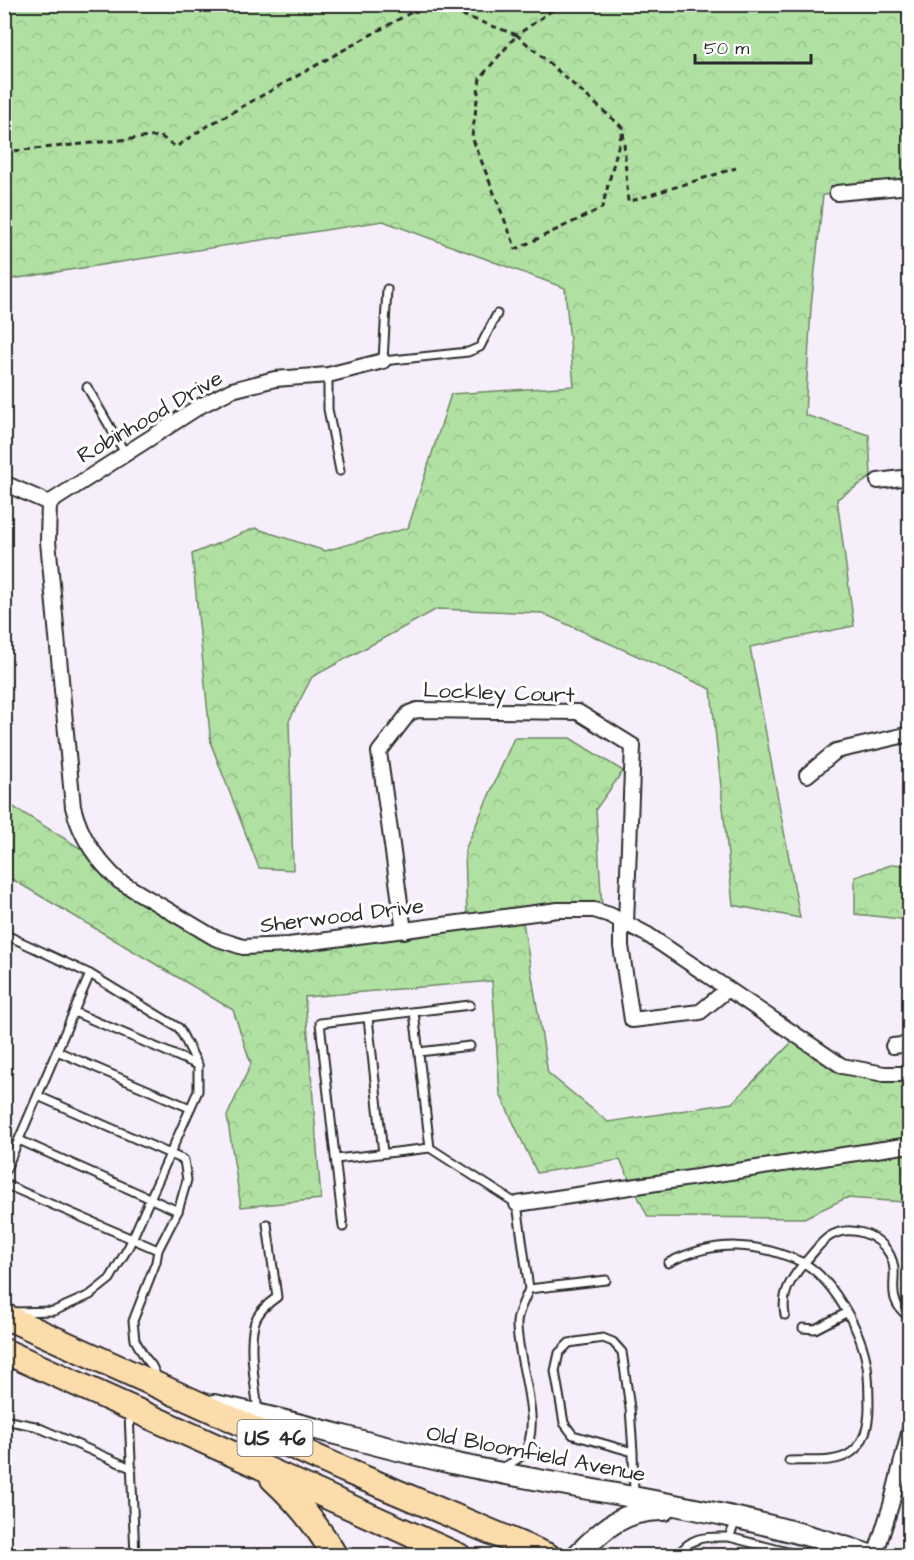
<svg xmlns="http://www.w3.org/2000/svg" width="914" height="1560" font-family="'Architects Daughter',sans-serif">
  <defs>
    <pattern id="forest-crowns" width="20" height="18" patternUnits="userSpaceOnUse" patternTransform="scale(1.5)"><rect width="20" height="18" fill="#b0e1a2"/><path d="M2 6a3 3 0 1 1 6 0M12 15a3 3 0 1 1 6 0" fill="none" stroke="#98c18c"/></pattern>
  </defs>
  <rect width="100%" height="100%" fill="#f7eefc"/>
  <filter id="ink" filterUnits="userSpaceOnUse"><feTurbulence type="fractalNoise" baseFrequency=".0167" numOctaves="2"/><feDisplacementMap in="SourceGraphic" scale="12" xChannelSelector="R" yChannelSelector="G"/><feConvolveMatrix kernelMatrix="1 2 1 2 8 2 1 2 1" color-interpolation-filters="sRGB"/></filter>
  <g filter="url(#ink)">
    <!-- forest -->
    <g fill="url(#forest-crowns)" stroke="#6e8666" stroke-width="1.5">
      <polygon points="5,5 909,5 909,85 902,88 909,161 909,187 823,195 811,307 805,415 869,435 871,477 837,499 854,626 750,647 800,918 733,905 711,689 542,613 437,609 312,677 289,721 293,870 259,868 211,744 192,554 255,528 325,551 408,528 451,394 574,386 565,288 383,221 5,280"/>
      <polygon points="514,738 570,738 623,771 596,809 602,909 522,916 548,1073 608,1122 732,1103 797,1037 870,1073 909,1068 909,1221 904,1202 846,1198 804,1218 648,1217 620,1160 537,1173 500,1094 492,981 305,997 321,1199 241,1207 227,1116 251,1064 233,1010 5,875 4,801 238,946 467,920 465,850"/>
      <polygon points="894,864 909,866 909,920 855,914 855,877"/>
    </g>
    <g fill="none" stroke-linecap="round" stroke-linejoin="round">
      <!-- lane casing -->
      <g stroke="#2b2b2b" stroke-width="11">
        <g id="lane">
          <polyline points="387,289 383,361 468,352 480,347 497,314"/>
          <polyline points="328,375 328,409 340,471"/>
          <polyline points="87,387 125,453"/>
          <polyline points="4,934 90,974 179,1028 198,1065 198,1091 129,1246 110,1279 90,1295 54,1311 14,1312"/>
          <polyline points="74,1012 198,1065"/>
          <polyline points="414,1012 430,1148 517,1204 529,1289 606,1280"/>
          <polyline points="368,1018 383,1153"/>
          <polyline points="57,1051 190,1108"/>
          <polyline points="419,1052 470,1046"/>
          <polyline points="38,1096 184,1160 187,1180 178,1211 158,1250 156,1262 133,1321 135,1340 144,1356 152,1366 158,1379"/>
          <polyline points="19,1140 178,1211"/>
          <polyline points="336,1159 430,1148"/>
          <polyline points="4,1174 90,974"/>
          <polyline points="4,1184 158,1250"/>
          <polyline points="343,1227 320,1023 470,1005"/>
          <path d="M668,1263C715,1239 758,1242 804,1263C791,1279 781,1293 785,1315"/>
          <polyline points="803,1328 815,1329 846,1313"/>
          <polyline points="129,1413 135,1556"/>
          <path d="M258,1413C256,1390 246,1336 257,1317C261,1309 270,1302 277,1297L267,1224"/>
          <polyline points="4,1420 35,1426 131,1468"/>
          <polyline points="633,1452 573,1435 564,1423 555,1371 559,1353 569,1343 603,1338 613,1342 622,1352 630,1408 633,1452 634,1495"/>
          <path d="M789,1461C808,1460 837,1464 852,1452C866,1441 869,1424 869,1407C869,1393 869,1380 867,1366C862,1332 834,1281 804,1263C812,1255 820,1242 830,1236C850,1224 879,1234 890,1255C902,1278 881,1297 910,1318"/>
          <path d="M500,1469C506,1465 518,1461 523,1454C545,1425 516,1358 517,1323C517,1313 525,1299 529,1289"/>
          <polyline points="729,1537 803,1556"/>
          <path d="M677,1556C692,1535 706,1537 729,1537L737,1519"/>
        </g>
      </g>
      <!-- street casing -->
      <g stroke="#2b2b2b" stroke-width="18">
        <g id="street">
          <polyline points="837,193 910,186"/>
          <polyline points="878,481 910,477"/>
          <polyline points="4,483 49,503"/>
          <path d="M49,503L48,541L73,807C81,838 96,859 119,881L215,938L243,947L289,945L558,910H594L610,915L648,935L842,1066L884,1074H910"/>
          <polyline points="49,503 200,406 232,390 275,379 328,375 383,361"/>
          <polyline points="807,775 836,751 910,734"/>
          <polyline points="621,920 621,946 632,1020 700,1012 728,989"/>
          <polyline points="404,931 379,752 409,713 417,710 578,712 633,746 626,923"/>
          <polyline points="893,1046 910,1044"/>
          <polyline points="517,1204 910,1145"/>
          <polyline points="875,1556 891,1505 910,1429"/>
        </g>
      </g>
      <!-- secondary casing -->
      <g stroke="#2b2b2b" stroke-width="24">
        <g id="secondary">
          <path d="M214,1405C294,1420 372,1446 452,1463C591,1493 737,1508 872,1556"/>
          <path d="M576,1556C603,1529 624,1509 664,1510"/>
        </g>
      </g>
      <!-- highway casing -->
      <g stroke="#2b2b2b" stroke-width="28">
        <g id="highway">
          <polyline points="4,1316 347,1471 548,1556"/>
          <polyline points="4,1351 459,1556"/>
          <path d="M273,1479C298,1502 318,1526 335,1556"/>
        </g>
      </g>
      <!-- path -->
      <g stroke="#2b2b2b" stroke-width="3" stroke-dasharray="6 4.5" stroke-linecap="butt">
        <polyline points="432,4 517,35 480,78 472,137 516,249 602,208 623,128"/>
        <polyline points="561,4 517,35 623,128 628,202 736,168"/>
        <polyline points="4,152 160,136 176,147 204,128 426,4"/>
      </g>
      <!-- lane -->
      <use href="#lane" stroke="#fff" stroke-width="7"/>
      <!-- street -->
      <use href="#street" stroke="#fff" stroke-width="14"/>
      <!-- secondary -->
      <use href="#secondary" stroke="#fff" stroke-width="20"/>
      <!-- highway -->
      <use href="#highway" stroke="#fddcac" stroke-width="24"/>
    </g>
  </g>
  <g text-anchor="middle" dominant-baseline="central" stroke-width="6" stroke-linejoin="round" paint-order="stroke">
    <!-- shield labels -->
    <rect fill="#fff" stroke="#6b6b6b" stroke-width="1.5" x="237.5" y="1420" width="75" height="36" rx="4.5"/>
    <g font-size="21" font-weight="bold" fill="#2b2b2b">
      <text x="275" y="1438">US 46</text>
    </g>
    <!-- street labels -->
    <g font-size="22" fill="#2b2b2b" stroke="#fff">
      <text transform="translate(150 417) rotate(-30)">Robinhood Drive</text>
      <text transform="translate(499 693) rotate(2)">Lockley Court</text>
      <text transform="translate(342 916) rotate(-7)">Sherwood Drive</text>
      <text transform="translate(536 1454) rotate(11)">Old Bloomfield Avenue</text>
    </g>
  </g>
  <!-- margin -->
  <rect width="914" height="1560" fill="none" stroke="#fff" stroke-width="24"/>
  <rect x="12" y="12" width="890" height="1536" fill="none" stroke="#2b2b2b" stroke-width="2" filter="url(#ink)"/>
  <!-- scale -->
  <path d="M695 54v9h116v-9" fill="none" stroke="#2b2b2b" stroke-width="3"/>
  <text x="704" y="54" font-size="18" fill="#2b2b2b" stroke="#ffffff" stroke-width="4.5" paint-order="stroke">50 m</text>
</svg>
